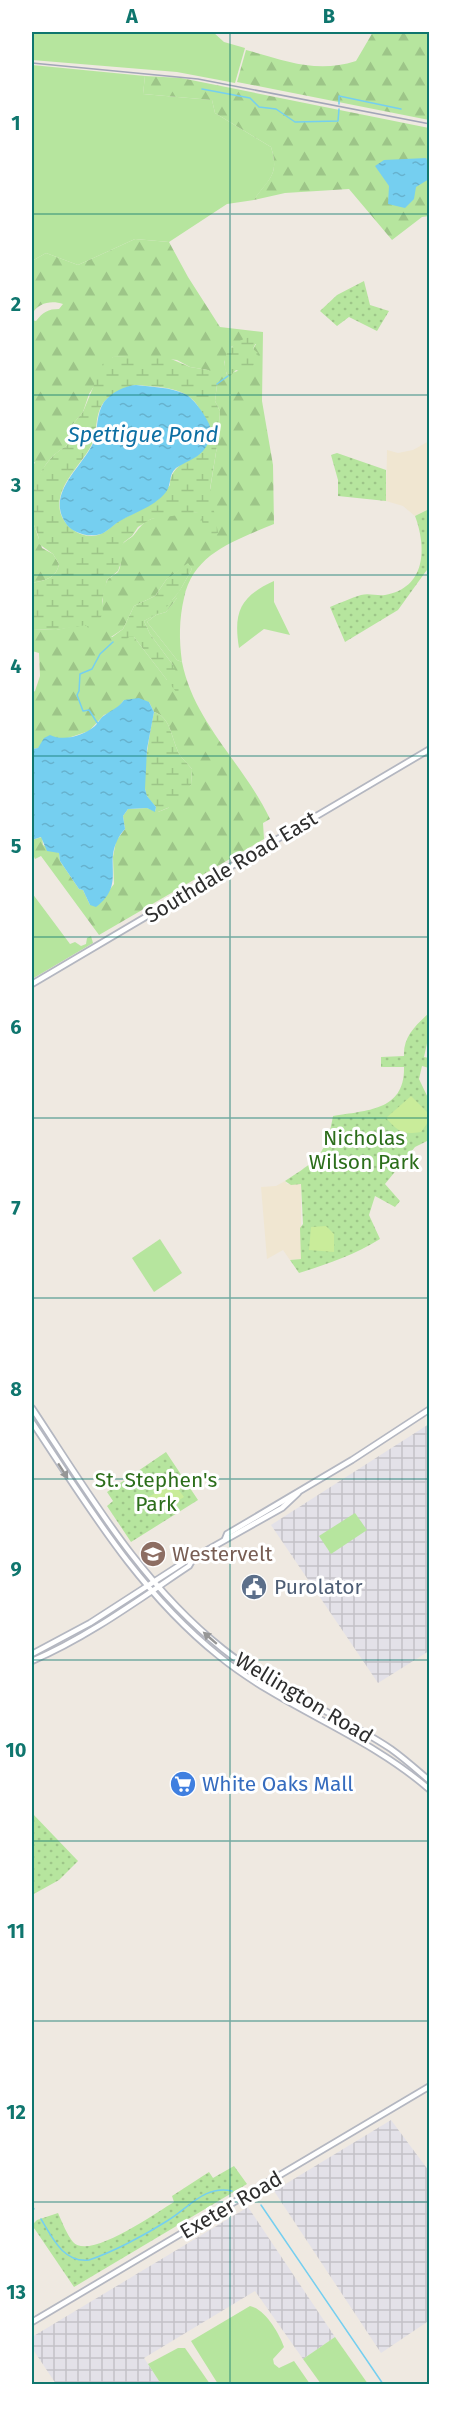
<svg xmlns="http://www.w3.org/2000/svg" width="461" height="2416" font-family="'Fira Sans',sans-serif">
  <defs>
    <pattern id="industrial-grid" width="8" height="8" patternUnits="userSpaceOnUse" patternTransform="scale(1.5)"><rect width="8" height="8" fill="#e3e1e8"/><path d="M0 4h8M4 0v8" fill="none" stroke="#c3c1c7"/></pattern>
    <pattern id="forest-firs" width="22" height="20" patternUnits="userSpaceOnUse" patternTransform="scale(1.5)"><rect width="22" height="20" fill="#b6e59e"/><path d="M5 1l3.5 6h-7zM16 11l3.5 6h-7z" fill="#9dc588"/></pattern>
    <pattern id="wetland-marsh" width="20" height="14" patternUnits="userSpaceOnUse" patternTransform="scale(1.5)"><rect width="20" height="14" fill="#b6e59e"/><path d="M1 5h8M5 5V1M11 12h8M15 12V8" fill="none" stroke="#9dc588"/></pattern>
    <pattern id="park-dots" width="8" height="8" patternUnits="userSpaceOnUse" patternTransform="scale(1.5)"><rect width="8" height="8" fill="#b6e59e"/><path d="M2 2h.1M6 6h.1" fill="none" stroke="#9dc588" stroke-width="1.8" stroke-linecap="round"/></pattern>
    <pattern id="water-ripples" width="26" height="14" patternUnits="userSpaceOnUse" patternTransform="scale(1.5)"><rect width="26" height="14" fill="#75cff0"/><path d="M2 4q2-2 4 0t4 0M15 11q2-2 4 0t4 0" fill="none" stroke="#66b2ce"/></pattern>
  </defs>
  <rect width="100%" height="100%" fill="#efe9e1"/>
  <!-- industrial -->
  <g fill="url(#industrial-grid)">
    <polygon points="429,1424 429,1651 378,1683 271,1525"/>
    <polygon points="391,2120 429,2171 430,2320 381,2353 274,2191"/>
    <polygon points="248,2207 335,2337 303,2359 255,2291 144,2358 161,2384 56,2384 32,2348 32,2337"/>
  </g>
  <!-- education -->
  <g fill="#f0e6d1">
    <polygon points="429,441 429,509 415,516 403,506 386,501 387,450 398,453 413,450"/>
    <polygon points="285,1181 287,1184 301,1184 301,1259 290,1260 283,1250 267,1259 261,1187 276,1186"/>
  </g>
  <!-- grass -->
  <g fill="#b6e59e">
    <polygon points="32,32 213,32 224,42 245,48 235,83 177,72 32,60"/>
    <path d="M32,65L145,76L143,94L212,100L215,113L271,147C280,176 268,179 254,200L227,204L169,242L135,239L78,265L46,253L32,261Z"/>
    <path d="M274,581V602L290,635L264,629L239,648C233,611 241,596 274,581Z"/>
    <path d="M177,598H184C179,620 179,639 182,662L177,660L147,622L156,615L166,612Z"/>
    <polygon points="32,893 70,944 75,942 81,946 86,944 87,938 91,936 93,943 32,979"/>
    <polygon points="160,1239 182,1273 154,1292 132,1258"/>
    <polygon points="355,1513 367,1530 331,1554 319,1536"/>
    <path d="M250,2306C265,2309 279,2333 284,2347L273,2359L274,2364L279,2368L294,2361L310,2384H218L191,2341Z"/>
    <polygon points="335,2337 368,2384 321,2384 303,2359"/>
    <polygon points="178,2348 185,2348 210,2384 161,2384 148,2364"/>
  </g>
  <!-- forest -->
  <g fill="url(#forest-firs)" fill-rule="evenodd">
    <path d="M373,32H429V120L237,82L246,50C285,60 315,74 356,61Z"/>
    <path d="M145,76L181,78L429,128V216L422,217L392,240L349,189L285,193L254,200C268,178 280,176 271,147L215,113L212,100L143,94Z"/>
    <path d="M135,239L169,242L188,277L220,327L263,332L262,401L273,465L274,524C236,540 193,553 184,598H177L166,612L156,615L147,622L177,660L182,662C194,723 244,764 270,819L263,823L264,839L99,935L41,856L35,859L32,852V840L42,837L43,845L59,853L60,861L79,889L83,890L90,905L108,892L114,884L113,857L116,841L125,829L123,816L128,809L147,808L158,812L168,808L191,785L192,769C187,763 179,756 177,749C171,735 170,717 154,712L149,702L124,700L116,710L104,715L89,731L68,738H55L38,748L32,749V693L35,691L40,676L39,653L32,651V629L56,630L98,621C105,608 100,594 107,581C109,577 115,575 118,572C123,564 119,557 120,549C122,542 128,540 133,536C138,530 142,523 149,520C157,516 191,512 200,512L210,490L218,440L220,411L215,401L217,384L208,370L190,367L177,360L143,356L113,357L89,394L83,412L73,424L74,438C68,446 59,450 52,457C42,467 37,482 32,495V465L35,463L32,459V320L36,321C43,312 48,309 59,309L63,304C51,300 38,303 32,314V261L46,253L78,265ZM256,344L253,349L255,352L240,370L227,375L224,362L232,346ZM188,564L192,569C177,596 172,606 144,621L150,634L173,665L167,680L134,637H111L123,629L134,606L155,596L166,580Z"/>
    <path d="M32,519L42,548L53,554L59,564C56,579 45,580 32,583Z"/>
  </g>
  <!-- wetland -->
  <g fill="url(#wetland-marsh)" fill-rule="evenodd">
    <path d="M252,337L257,340L253,349L258,353L257,362L245,373L236,370L229,377C216,359 233,339 252,337Z"/>
    <path d="M127,356H164L190,367L208,370L214,375L217,384L215,401L220,411L218,440L210,489L218,533L211,536L204,530L200,512L151,519L138,527L132,536L124,542L120,550L122,560L118,571L107,580L102,601L103,612L96,629L90,631L86,625L56,630L32,629V583C45,580 56,579 59,564L53,554L39,544C40,534 33,527 32,517C29,496 37,472 53,456C59,450 68,446 74,438L73,424L83,412L103,363L113,357ZM136,385C158,387 189,386 200,410C204,418 201,443 201,453C187,461 170,467 170,485C154,503 143,509 122,519C115,523 110,529 103,533C86,542 64,529 60,511C55,487 81,465 91,446C98,433 94,415 104,402C111,394 126,386 136,385Z"/>
    <polygon points="188,563 192,569 179,592 164,610 144,621 150,634 173,665 185,693 180,697 134,637 129,637 121,646 113,642 111,638 123,629 134,606 155,596 166,580"/>
    <path d="M154,712C170,717 171,735 177,749C179,756 187,763 192,769L191,785L177,804L158,812H155L156,807C153,803 149,800 147,796C140,784 151,727 154,712Z"/>
  </g>
  <!-- park -->
  <g fill="url(#park-dots)">
    <polygon points="364,281 370,305 389,311 377,331 349,317 337,326 320,311 337,295"/>
    <polygon points="337,453 386,470 386,501 338,496 338,480 331,455"/>
    <path d="M429,509V567L398,610L345,642L330,607C340,603 351,598 361,595C369,593 377,596 385,595C426,588 427,548 415,516Z"/>
    <path d="M429,1013V1034L424,1057L429,1058V1068L422,1066L419,1079L429,1100V1140L415,1147L385,1184L400,1201L395,1207L375,1196L369,1215L380,1239C354,1255 328,1264 299,1273L290,1260L301,1259L300,1228L303,1224L301,1184L291,1185L285,1181C317,1160 326,1156 333,1116C367,1110 405,1111 404,1067H381V1057L404,1056C403,1037 415,1026 429,1013Z"/>
    <polygon points="166,1452 198,1500 131,1542 107,1506 113,1501 107,1492"/>
    <polygon points="32,1813 78,1861 59,1880 32,1895"/>
    <path d="M234,2166L247,2184L74,2287L32,2225L37,2220L58,2213C62,2222 67,2235 73,2242C89,2261 157,2212 174,2202L172,2196L209,2172L213,2178Z"/>
  </g>
  <!-- pitch -->
  <g fill="#c9ec9a">
    <path d="M411,1096L429,1114V1121L421,1132C402,1135 399,1132 386,1118Z"/>
    <polygon points="326,1226 334,1234 334,1252 309,1250 311,1227"/>
    <polygon points="173,1482 184,1497 157,1514 147,1498"/>
  </g>
  <!-- water -->
  <g fill="url(#water-ripples)">
    <polygon points="426,158 429,164 429,179 416,187 414,199 405,208 388,204 389,186 375,166 384,160"/>
    <path d="M136,385C152,387 170,387 185,394C193,397 210,421 211,430C213,437 207,446 203,451C196,459 185,462 176,468C168,475 172,484 166,492C154,507 135,512 120,521C114,524 107,532 101,534C89,538 71,533 65,522C46,492 84,466 94,441C98,429 96,414 104,402C112,392 124,386 136,385Z"/>
    <path d="M139,698L149,702L154,712L147,749L145,789L147,796L156,807L155,812L147,808L128,809L123,816L125,829C122,832 119,836 117,841C105,865 125,885 96,907L90,905L83,890L79,889L60,861L59,853L47,851L41,837L32,840V749L38,748L44,738L50,735C64,742 85,735 95,726C99,722 101,717 105,715C113,709 118,708 124,700Z"/>
  </g>
  <g fill="none" stroke-linecap="round" stroke-linejoin="round">
    <!-- stream -->
    <g stroke="#75cff0" stroke-width="1.5">
      <polyline points="202,89 250,98 259,107 276,109 295,122 338,121 339,109"/>
      <polyline points="339,104 339,96 401,109"/>
      <polyline points="217,384 228,376"/>
      <polyline points="98,724 89,710 83,711 77,695 79,691 80,674 92,669 100,654 113,642"/>
      <polyline points="261,2205 383,2384"/>
      <polyline points="32,2206 34,2209"/>
      <path d="M41,2219C52,2237 63,2263 89,2260C113,2252 145,2235 167,2221C189,2208 204,2185 232,2191"/>
    </g>
    <!-- secondary casing -->
    <g stroke="#b4b7c1" stroke-width="8">
      <g id="secondary">
        <polyline points="32,984 430,749"/>
        <path d="M32,1408C89,1494 141,1584 223,1649C274,1690 337,1713 391,1749C405,1759 417,1770 430,1781"/>
        <path d="M32,1422C88,1506 138,1591 219,1656C284,1709 365,1733 430,1790"/>
        <polyline points="225,1539 227,1534 352,1460 430,1409"/>
        <polyline points="32,1654 90,1623 186,1561 193,1559"/>
        <path d="M32,1661C88,1637 138,1600 189,1566L193,1559L202,1553L282,1508L298,1493"/>
        <polyline points="32,2322 430,2086"/>
      </g>
    </g>
    <!-- secondary -->
    <use href="#secondary" stroke="#fff" stroke-width="4.5"/>
    <!-- rail -->
    <polyline stroke="#a3a6b8" stroke-width="1.5" points="32,63 198,79 430,124"/>
  </g>
  <!-- one-way arrows -->
  <defs><path id="oneway-solid" d="M-6-.8H1V-3.2L6.5 0L1 3.2V.8H-6Z" transform="scale(1.5)"/></defs>
  <g fill="#969696">
    <use href="#oneway-solid" transform="translate(63 1471) rotate(57)"/>
    <use href="#oneway-solid" transform="translate(210 1638) rotate(-139)"/>
  </g>
  <!-- grid -->
  <path fill="none" stroke="#0f766e" stroke-width="1.5" stroke-opacity="0.55" d="M230,32V2384M32,214H430M32,395H430M32,575H430M32,756H430M32,937H430M32,1118H430M32,1298H430M32,1479H430M32,1660H430M32,1841H430M32,2021H430M32,2202H430"/>
  <!-- icons -->
  <defs>
    <g id="university-disc" transform="scale(1.35)"><circle r="9.5" fill="#8d6e63" stroke="#fff"/><path d="M0-5L7-2L0 1L-7-2ZM-4 1L0 2.5L4 1V4Q0 6-4 4Z" fill="#fff"/></g>
    <g id="civic-disc" transform="scale(1.35)"><circle r="9.5" fill="#5c6f8a" stroke="#fff"/><path d="M-.6-6.5H3V-4.5H.6V-3L4-1V1h2V6H-6V1h2V-1L-.6-3ZM-1.2 2.5V6h2.4V2.5Z" fill="#fff"/></g>
    <g id="supermarket-disc" transform="scale(1.35)"><circle r="9.5" fill="#3f7fe0" stroke="#fff"/><path d="M-6-5.5h2.5l.6 2H6L4.5 2H-2.5L-4.4-4H-6ZM-1.5 3.2a1.3 1.3 0 1 0 .1 0ZM3 3.2a1.3 1.3 0 1 0 .1 0Z" fill="#fff"/></g>
  </defs>
  <g fill-rule="evenodd">
    <use href="#university-disc" x="153" y="1554"/>
    <use href="#civic-disc" x="254" y="1587"/>
    <use href="#supermarket-disc" x="183" y="1784"/>
  </g>
  <g text-anchor="middle" dominant-baseline="central" stroke-width="6" stroke-linejoin="round" paint-order="stroke">
    <!-- street labels -->
    <g font-size="21" fill="#2e2e2e" stroke="#fff">
      <text transform="translate(231 867) rotate(-31)">Southdale Road East</text>
      <text transform="translate(304 1698) rotate(31)">Wellington Road</text>
      <text transform="translate(231 2205) rotate(-30)">Exeter Road</text>
    </g>
    <!-- park labels -->
    <g font-size="21" fill="#2c6e1b" stroke="#fff">
      <text x="364" y="1138">Nicholas<tspan x="364" dy="24">Wilson Park</tspan></text>
      <text x="156" y="1480">St. Stephen's<tspan x="156" dy="24">Park</tspan></text>
    </g>
    <!-- education labels -->
    <g font-size="21" fill="#785e54" stroke="#fff" text-anchor="start">
      <text x="172" y="1554">Westervelt</text>
    </g>
    <!-- service labels -->
    <g font-size="21" fill="#4e5e75" stroke="#fff" text-anchor="start">
      <text x="274" y="1587">Purolator</text>
    </g>
    <!-- shop labels -->
    <g font-size="21" fill="#366cbe" stroke="#fff" text-anchor="start">
      <text x="202" y="1784">White Oaks Mall</text>
    </g>
    <!-- water labels -->
    <g font-size="22" font-style="italic" fill="#0d6fa3" stroke="#fff">
      <text x="143" y="434">Spettigue Pond</text>
    </g>
  </g>
  <!-- border -->
  <rect width="461" height="2416" fill="none" stroke="#ffffff" stroke-width="66"/>
  <rect x="33" y="33" width="395" height="2350" fill="none" stroke="#0f766e" stroke-width="2"/>
  <g font-size="20" text-anchor="middle" font-weight="bold" fill="#0f766e">
    <text x="132" y="23">A</text>
    <text x="329" y="23">B</text>
    <text x="16" y="130">1</text>
    <text x="16" y="311">2</text>
    <text x="16" y="492">3</text>
    <text x="16" y="673">4</text>
    <text x="16" y="853">5</text>
    <text x="16" y="1034">6</text>
    <text x="16" y="1215">7</text>
    <text x="16" y="1396">8</text>
    <text x="16" y="1576">9</text>
    <text x="16" y="1757">10</text>
    <text x="16" y="1938">11</text>
    <text x="16" y="2119">12</text>
    <text x="16" y="2299">13</text>
  </g>
</svg>
